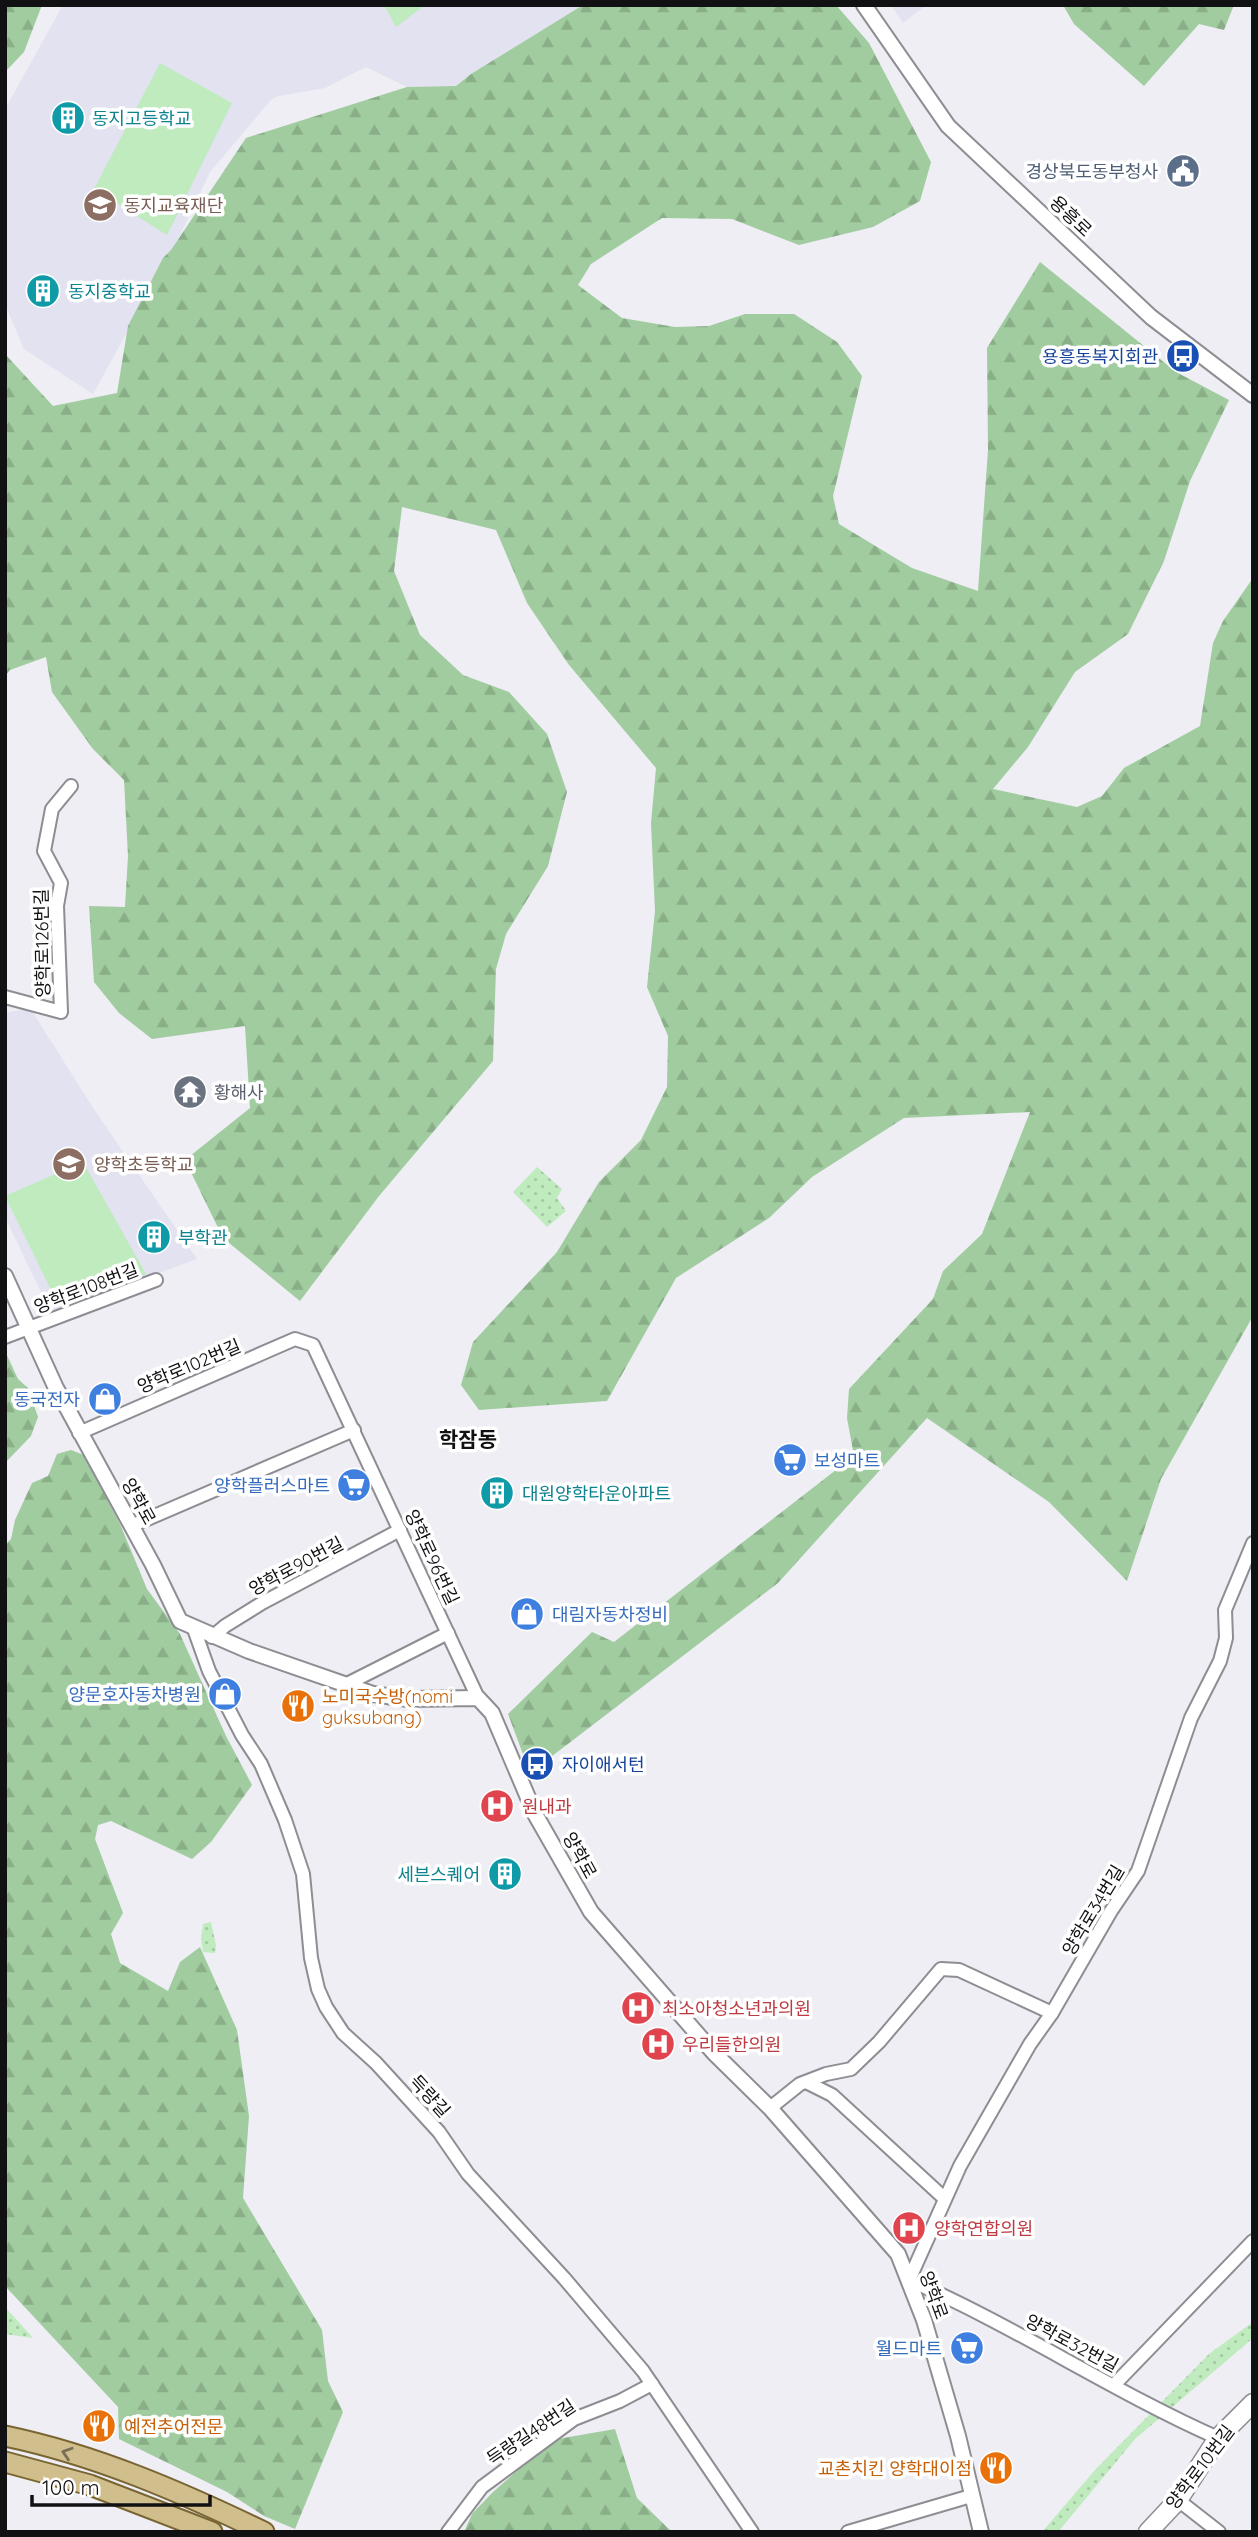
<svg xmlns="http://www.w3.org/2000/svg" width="1258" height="2537" font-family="Quicksand,'Noto Sans KR',sans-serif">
  <defs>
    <pattern id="green-dots" width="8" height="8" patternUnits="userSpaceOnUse" patternTransform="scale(1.75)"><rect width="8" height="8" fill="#bfebbe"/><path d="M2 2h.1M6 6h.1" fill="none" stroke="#a3c8a2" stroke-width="1.8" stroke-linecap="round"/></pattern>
    <pattern id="forest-firs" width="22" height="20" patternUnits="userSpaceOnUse" patternTransform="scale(1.75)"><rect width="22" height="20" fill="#a0cc9f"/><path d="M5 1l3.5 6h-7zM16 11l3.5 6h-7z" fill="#89ae88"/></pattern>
  </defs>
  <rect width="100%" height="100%" fill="#eeeef4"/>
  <!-- built -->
  <g fill="#e2e2f0">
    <polygon points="63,5 583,5 471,74 456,86 407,87 366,67 325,88 278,96 271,100 210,172 179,237 93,394 24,349 5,304 5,109"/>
    <polygon points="891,5 926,5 903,23"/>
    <polygon points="30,1008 95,1111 197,1259 51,1313 5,1217 5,1013"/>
  </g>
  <!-- green -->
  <g fill="url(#green-dots)">
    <polygon points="537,1167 562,1189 557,1198 566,1211 547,1227 513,1192"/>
    <polygon points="211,1922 216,1945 215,1953 203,1952 201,1938 203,1924"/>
    <polygon points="5,2307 33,2338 5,2334"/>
    <polygon points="1253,2322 1253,2338 1135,2439 1058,2532 1042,2532 1095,2470 1209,2354"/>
  </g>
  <!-- forest -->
  <g fill="url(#forest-firs)">
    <polygon points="5,5 42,5 24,52 5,72"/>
    <polygon points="583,5 836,5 869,43 931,162 920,201 873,227 799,245 732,219 662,218 591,264 578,285 622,318 675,327 709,326 745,314 794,314 837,342 862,376 833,496 839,524 912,568 978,591 988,450 987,348 1040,262 1176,372 1229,400 1190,481 1164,561 1128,634 1075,672 1028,747 993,789 1077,807 1102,796 1124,768 1200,726 1213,643 1223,621 1253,578 1253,1316 1161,1479 1127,1581 1049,1502 927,1418 778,1583 530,1773 508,1714 592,1632 614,1642 854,1456 847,1418 849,1389 933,1299 943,1271 982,1234 1030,1112 904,1118 812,1177 769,1218 676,1278 607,1401 479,1410 461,1385 473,1342 557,1252 599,1182 641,1140 667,1087 668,1036 647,987 655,911 651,823 656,768 569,665 527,603 496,530 402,507 394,571 420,635 463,675 509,692 547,734 567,792 548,866 506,934 496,969 493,1061 379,1196 300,1301 223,1238 185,1160 250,1108 245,1026 152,1039 119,1013 94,982 89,906 125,907 128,856 124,780 93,749 52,692 46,657 10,670 5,676 5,354 53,406 117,393 128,326 163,258 171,250 246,138 407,87 456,86 471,74"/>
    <polygon points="1063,5 1234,5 1224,30 1199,24 1144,86 1074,24"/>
    <polygon points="5,1351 18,1379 28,1388 38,1417 31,1436 5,1463"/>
    <polygon points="71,1450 84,1455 120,1524 147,1589 180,1634 226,1736 252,1785 211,1842 192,1859 111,1821 98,1825 95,1839 123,1913 111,1934 120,1963 168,1991 180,1962 200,1947 237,2030 249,2116 243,2198 322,2330 328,2381 343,2412 295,2529 264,2516 227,2492 119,2439 118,2407 5,2286 5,1545 11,1539 15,1520 32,1483 48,1476 57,1454"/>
    <polygon points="615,2429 637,2498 672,2532 464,2532 472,2514 492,2493 552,2440"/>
  </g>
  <!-- pitch -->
  <g fill="#bfebbe">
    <polygon points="384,5 425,5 396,27"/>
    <polygon points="160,63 232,103 167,235 94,189"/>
    <polygon points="83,1162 146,1274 57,1302 5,1196"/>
  </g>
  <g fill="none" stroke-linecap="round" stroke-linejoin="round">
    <!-- minor casing -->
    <g stroke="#8d8d93" stroke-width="16">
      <g id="minor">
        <polyline points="5,997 61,1012 57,906 61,883 44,851 52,809 71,786"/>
        <polyline points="5,1337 156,1280"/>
        <polyline points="79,1433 295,1339 313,1345 478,1698"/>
        <polyline points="131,1526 354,1430"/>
        <polyline points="194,1629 209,1671 242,1735 261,1764 285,1820 303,1874 311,1958 318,1989 326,2007 343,2033 376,2063 439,2132 468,2174 564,2278 643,2371 752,2532"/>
        <polyline points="212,1637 225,1626 262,1603 400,1530"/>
        <polyline points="347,1684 448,1633"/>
        <polyline points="806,2082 832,2095 944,2198"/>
        <polyline points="770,2108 800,2084 826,2074 851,2069 879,2042 941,1969 959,1970 1052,2013"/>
        <polyline points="1114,2385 1253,2241"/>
        <path d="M1218,2438C1112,2391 1015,2326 909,2280L960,2166L1030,2044L1052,2013L1111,1911L1138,1871L1191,1718L1220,1661L1226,1638L1225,1610L1253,1543"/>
        <polyline points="1178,2500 1219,2532"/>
        <polyline points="448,2532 482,2487 574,2419 620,2401 652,2384"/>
        <polyline points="848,2532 971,2496"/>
      </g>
    </g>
    <!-- tertiary casing -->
    <g stroke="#8d8d93" stroke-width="18">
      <g id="tertiary">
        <polyline points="864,5 948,126 1151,317 1253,395"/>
        <polyline points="5,1276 55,1386 153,1565 180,1621 249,1651 373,1694 408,1699 478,1698 492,1713 535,1814 591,1912 714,2053 770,2108 898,2254 924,2320 958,2436 981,2532"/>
      </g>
    </g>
    <!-- secondary casing -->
    <g stroke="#8d8d93" stroke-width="21">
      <polyline id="secondary" points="1148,2532 1178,2500 1218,2438 1253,2403"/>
    </g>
    <!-- primary casing -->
    <g stroke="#786531" stroke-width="23">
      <g id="primary">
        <path d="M5,2436C96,2455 181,2492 264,2532"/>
        <polyline points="5,2462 90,2485 212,2532"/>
      </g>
    </g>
    <!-- minor -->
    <use href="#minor" stroke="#fff" stroke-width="12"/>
    <!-- tertiary -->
    <use href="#tertiary" stroke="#fff" stroke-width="14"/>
    <!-- secondary -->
    <use href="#secondary" stroke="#fff" stroke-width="18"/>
    <!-- primary -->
    <use href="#primary" stroke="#d0be8d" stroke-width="19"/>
  </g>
  <!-- one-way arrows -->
  <defs><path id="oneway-chevron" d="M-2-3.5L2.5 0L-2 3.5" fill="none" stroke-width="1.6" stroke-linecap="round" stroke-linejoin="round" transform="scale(1.75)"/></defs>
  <use stroke="#7a7057" href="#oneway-chevron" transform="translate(67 2453) rotate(-162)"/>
  <!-- icons -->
  <defs>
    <g id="building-disc" transform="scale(1.75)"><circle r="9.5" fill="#0f9aa8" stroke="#fff"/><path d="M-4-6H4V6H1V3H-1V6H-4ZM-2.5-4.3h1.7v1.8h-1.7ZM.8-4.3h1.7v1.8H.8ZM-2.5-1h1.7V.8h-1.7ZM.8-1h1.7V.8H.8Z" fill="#fff"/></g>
    <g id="civic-disc" transform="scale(1.75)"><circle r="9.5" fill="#5c6f8a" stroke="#fff"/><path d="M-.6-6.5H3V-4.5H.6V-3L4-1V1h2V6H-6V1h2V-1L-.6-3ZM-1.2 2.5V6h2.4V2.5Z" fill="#fff"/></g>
    <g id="school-disc" transform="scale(1.75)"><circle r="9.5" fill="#8d6e63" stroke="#fff"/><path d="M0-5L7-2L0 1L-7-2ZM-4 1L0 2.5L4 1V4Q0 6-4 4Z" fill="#fff"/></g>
    <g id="bus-disc" transform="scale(1.75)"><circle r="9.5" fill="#1a4fb4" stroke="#fff"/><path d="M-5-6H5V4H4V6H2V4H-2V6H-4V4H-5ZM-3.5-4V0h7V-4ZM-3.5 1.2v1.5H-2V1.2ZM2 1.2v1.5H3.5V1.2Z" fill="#fff"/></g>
    <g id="temple-disc" transform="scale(1.75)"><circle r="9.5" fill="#6b7280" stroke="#fff"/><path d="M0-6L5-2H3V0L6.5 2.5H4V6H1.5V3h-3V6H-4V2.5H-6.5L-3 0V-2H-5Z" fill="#fff"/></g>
    <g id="shop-disc" transform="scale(1.75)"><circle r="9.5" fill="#3f7fe0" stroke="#fff"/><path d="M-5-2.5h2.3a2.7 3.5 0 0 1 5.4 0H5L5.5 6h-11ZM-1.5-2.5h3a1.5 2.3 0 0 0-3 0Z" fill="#fff"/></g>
    <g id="supermarket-disc" transform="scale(1.75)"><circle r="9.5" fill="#3f7fe0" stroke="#fff"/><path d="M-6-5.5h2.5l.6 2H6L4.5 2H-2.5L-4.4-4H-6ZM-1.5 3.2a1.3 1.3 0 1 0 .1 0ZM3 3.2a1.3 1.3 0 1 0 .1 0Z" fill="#fff"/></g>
    <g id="restaurant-disc" transform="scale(1.75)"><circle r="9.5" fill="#e8710a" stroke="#fff"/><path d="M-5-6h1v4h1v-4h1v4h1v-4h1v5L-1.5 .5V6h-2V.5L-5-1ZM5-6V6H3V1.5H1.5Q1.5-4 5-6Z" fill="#fff"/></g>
    <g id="hospital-disc" transform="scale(1.75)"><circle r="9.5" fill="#e0444e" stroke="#fff"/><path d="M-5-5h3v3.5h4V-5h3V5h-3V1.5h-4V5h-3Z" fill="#fff"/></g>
  </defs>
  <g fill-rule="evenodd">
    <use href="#building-disc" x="68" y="118"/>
    <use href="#civic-disc" x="1183" y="171"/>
    <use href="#school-disc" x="100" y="205"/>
    <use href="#building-disc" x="43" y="291"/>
    <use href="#bus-disc" x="1183" y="356"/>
    <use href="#temple-disc" x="190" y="1092"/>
    <use href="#school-disc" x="69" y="1164"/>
    <use href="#building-disc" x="154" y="1237"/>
    <use href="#shop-disc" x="105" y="1399"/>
    <use href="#supermarket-disc" x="790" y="1460"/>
    <use href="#supermarket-disc" x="354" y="1485"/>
    <use href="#building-disc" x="497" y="1493"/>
    <use href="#shop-disc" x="527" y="1614"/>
    <use href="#shop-disc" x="225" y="1694"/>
    <use href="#restaurant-disc" x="298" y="1706"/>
    <use href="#bus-disc" x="537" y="1764"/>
    <use href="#hospital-disc" x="497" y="1806"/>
    <use href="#building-disc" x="505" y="1874"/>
    <use href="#hospital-disc" x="638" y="2008"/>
    <use href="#hospital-disc" x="658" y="2044"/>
    <use href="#hospital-disc" x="909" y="2228"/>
    <use href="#supermarket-disc" x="967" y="2348"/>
    <use href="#restaurant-disc" x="99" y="2426"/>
    <use href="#restaurant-disc" x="996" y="2468"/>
  </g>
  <g text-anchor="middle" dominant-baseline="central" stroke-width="7" stroke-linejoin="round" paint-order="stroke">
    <!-- culture labels -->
    <g font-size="18" fill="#0d838f" stroke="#fff" text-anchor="start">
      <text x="92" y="118">동지고등학교</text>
      <text x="68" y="291">동지중학교</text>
      <text x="178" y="1237">부학관</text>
      <text x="522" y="1493">대원양학타운아파트</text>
      <text x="480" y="1874" text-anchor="end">세븐스퀘어</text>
    </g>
    <!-- service labels -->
    <g font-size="18" fill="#4e5e75" stroke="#fff" text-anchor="end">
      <text x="1158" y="171">경상북도동부청사</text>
    </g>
    <!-- education labels -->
    <g font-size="18" fill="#785e54" stroke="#fff" text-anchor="start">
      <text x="124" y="205">동지교육재단</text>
      <text x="94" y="1164">양학초등학교</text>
    </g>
    <!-- street labels -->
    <g font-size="18" fill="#111114" stroke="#fff">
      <text transform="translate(1071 216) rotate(43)">용흥로</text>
      <text transform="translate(42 943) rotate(-91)">양학로126번길</text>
      <text transform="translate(86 1288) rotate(-21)">양학로108번길</text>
      <text transform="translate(189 1366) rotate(-23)">양학로102번길</text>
      <text transform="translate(139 1501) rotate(61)">양학로</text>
      <text transform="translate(432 1557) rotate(65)">양학로96번길</text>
      <text transform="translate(296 1566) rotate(-28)">양학로90번길</text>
      <text transform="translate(580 1855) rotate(61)">양학로</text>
      <text transform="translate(1093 1910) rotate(-59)">양학로34번길</text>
      <text transform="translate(430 2096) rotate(48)">득량길</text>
      <text transform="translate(934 2295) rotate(70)">양학로</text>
      <text transform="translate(1072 2343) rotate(28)">양학로32번길</text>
      <text transform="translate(531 2432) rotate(-34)">득량길48번길</text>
      <text transform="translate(1200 2467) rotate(-53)">양학로10번길</text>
    </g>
    <!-- transit labels -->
    <g font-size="18" fill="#164399" stroke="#fff" text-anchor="end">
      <text x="1158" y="356">용흥동복지회관</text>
      <text x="562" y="1764" text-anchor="start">자이애서턴</text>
    </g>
    <!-- worship labels -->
    <g font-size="18" fill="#5b616d" stroke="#fff" text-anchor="start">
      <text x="214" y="1092">황해사</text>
    </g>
    <!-- shop labels -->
    <g font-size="18" fill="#366cbe" stroke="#fff" text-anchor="end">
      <text x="80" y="1399">동국전자</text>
      <text x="814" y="1460" text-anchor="start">보성마트</text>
      <text x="330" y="1485">양학플러스마트</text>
      <text x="552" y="1614" text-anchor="start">대림자동차정비</text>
      <text x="201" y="1694">양문호자동차병원</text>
      <text x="942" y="2348">월드마트</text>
    </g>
    <!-- food labels -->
    <g font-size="18" fill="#c56008" stroke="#fff" text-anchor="start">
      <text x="322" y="1696">노미국수방(nomi<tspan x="322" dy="21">guksubang)</tspan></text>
      <text x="124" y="2426">예전추어전문</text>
      <text x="972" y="2468" text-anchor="end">교촌치킨 양학대이점</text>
    </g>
    <!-- health labels -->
    <g font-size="18" fill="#be3a42" stroke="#fff" text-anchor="start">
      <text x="522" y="1806">원내과</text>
      <text x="662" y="2008">최소아청소년과의원</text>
      <text x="682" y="2044">우리들한의원</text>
      <text x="934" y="2228">양학연합의원</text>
    </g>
    <!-- quarter labels -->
    <g font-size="21" font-weight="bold" fill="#111114" stroke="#fff">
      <text x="468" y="1439">학잠동</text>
    </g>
  </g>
  <!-- border -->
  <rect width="1258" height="2537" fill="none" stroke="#111114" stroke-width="14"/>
  <!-- scale -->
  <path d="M32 2495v10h178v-10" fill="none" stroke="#111114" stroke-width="3.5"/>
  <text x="42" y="2495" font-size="21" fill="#111114" stroke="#ffffff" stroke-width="5" paint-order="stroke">100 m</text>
</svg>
